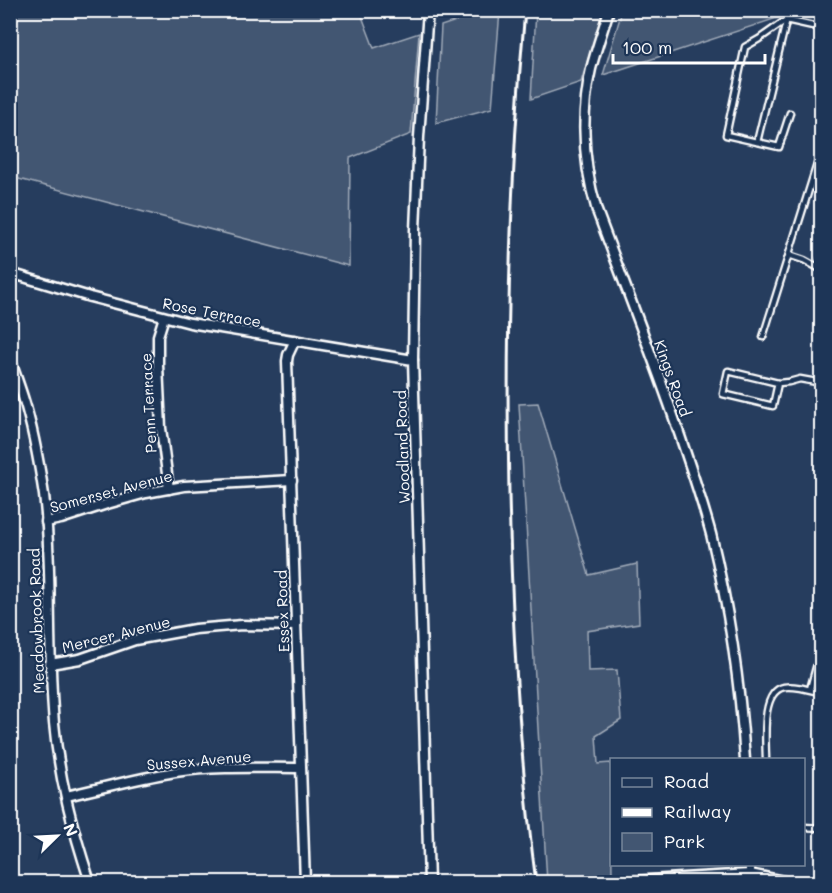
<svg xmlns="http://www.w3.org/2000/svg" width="832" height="893" font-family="Mali,sans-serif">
  <rect width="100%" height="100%" fill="#263d5e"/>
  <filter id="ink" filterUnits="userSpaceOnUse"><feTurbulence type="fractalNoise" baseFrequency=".0167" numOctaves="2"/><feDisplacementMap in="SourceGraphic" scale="12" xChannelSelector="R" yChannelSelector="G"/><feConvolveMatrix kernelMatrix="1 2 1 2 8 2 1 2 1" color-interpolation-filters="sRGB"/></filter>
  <g filter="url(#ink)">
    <!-- green -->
    <g fill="#425672" stroke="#a0aab8" stroke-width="1.5">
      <polygon points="11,10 360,11 374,48 419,33 411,134 350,158 349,266 11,177"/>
      <polygon points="486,11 500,11 492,108 436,123 441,26"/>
      <polygon points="536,11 603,11 581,82 531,99"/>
      <polygon points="622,11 622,10 782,11 780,17 603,75"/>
      <polygon points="538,403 589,575 637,564 639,623 587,631 588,671 617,670 621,720 596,736 598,764 611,763 612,882 547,882 519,404"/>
    </g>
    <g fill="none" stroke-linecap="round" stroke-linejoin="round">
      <!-- service casing -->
      <g stroke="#fff" stroke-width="9">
        <g id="service">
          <polyline points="790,113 779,147 726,135 745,47 759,39 786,20 822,28"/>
          <polyline points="757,142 789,10"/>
          <polyline points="789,255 804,260 822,270"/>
          <polyline points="818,268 822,255"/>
          <polyline points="763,337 822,148"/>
          <polyline points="778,383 773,406 723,394 728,371 778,383 789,382 800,379 822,383"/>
          <polyline points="810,689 822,646"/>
          <path d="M766,760C766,741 760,692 784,687C796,685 810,690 822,693"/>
          <polyline points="804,827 822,828"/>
        </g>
      </g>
      <!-- minor casing -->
      <g stroke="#fff" stroke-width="13">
        <g id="minor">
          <polyline points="428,10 419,137 415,230 413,360 429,882"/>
          <path d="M609,10C603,30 596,49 591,69C580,117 583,164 597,211C621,275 646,339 669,404C684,447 699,490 711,534C729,608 740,683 745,760"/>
          <polyline points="10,273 90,297 190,323 413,360"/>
          <polyline points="164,317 158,336 158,365 161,428 169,489"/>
          <polyline points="295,340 288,355 287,361 305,882"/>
          <path d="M10,358C14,371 19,384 23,397C33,428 39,462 44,495C53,571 47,647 54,723C59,779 73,830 90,882"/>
          <polyline points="46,522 61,519 107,504 146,493 184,486 292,480"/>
          <polyline points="50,664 80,659 135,640 195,629 242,625 296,626"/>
          <path d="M66,796C102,788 138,778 175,772C217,766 259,768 301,768"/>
          <polyline points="750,864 750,875"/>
        </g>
      </g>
      <!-- tertiary casing -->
      <g stroke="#fff" stroke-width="15">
        <polyline id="tertiary" points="632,882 750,875 784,882"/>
      </g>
      <!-- service -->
      <use href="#service" stroke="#1d3557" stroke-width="4.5"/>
      <!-- minor -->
      <use href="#minor" stroke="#1d3557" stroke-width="8"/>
      <!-- tertiary -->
      <use href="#tertiary" stroke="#1d3557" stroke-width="10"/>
      <!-- rail -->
      <path stroke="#fff" stroke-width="3" d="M525,10C510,171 506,333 509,494C512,624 519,754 536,882"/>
    </g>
  </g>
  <g text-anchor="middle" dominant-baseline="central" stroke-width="4.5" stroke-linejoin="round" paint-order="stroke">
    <!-- street labels -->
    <g font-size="15" fill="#fff" stroke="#1d3557">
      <text transform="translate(212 312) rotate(11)">Rose Terrace</text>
      <text transform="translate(673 378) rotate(70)">Kings Road</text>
      <text transform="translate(148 403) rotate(-93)">Penn Terrace</text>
      <text transform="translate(402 447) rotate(-92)">Woodland Road</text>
      <text transform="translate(111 491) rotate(-15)">Somerset Avenue</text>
      <text transform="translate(282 611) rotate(-92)">Essex Road</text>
      <text transform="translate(36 621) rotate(-92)">Meadowbrook Road</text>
      <text transform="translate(116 634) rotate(-14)">Mercer Avenue</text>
      <text transform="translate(199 760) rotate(-5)">Sussex Avenue</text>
    </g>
  </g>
  <!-- margin -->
  <rect width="832" height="893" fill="none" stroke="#1d3557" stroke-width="36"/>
  <rect x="18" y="18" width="796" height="857" fill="none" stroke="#fff" stroke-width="2" filter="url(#ink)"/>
  <!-- legend -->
  <rect x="610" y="758" width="195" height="108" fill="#1d3557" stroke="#77869a" stroke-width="1.5"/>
  <rect x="622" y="778" width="30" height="9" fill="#1d3557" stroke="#77869a" stroke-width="1.5"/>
  <text x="664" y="788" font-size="18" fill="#ffffff">Road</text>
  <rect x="622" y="808" width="30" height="9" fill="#ffffff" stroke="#77869a" stroke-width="1.5"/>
  <text x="664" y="818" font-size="18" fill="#ffffff">Railway</text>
  <rect x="622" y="833" width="30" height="18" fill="#425672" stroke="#77869a" stroke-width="1.5"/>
  <text x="664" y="848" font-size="18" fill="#ffffff">Park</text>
  <!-- north arrow -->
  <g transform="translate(57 836) rotate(66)" stroke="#1d3557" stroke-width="4.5" paint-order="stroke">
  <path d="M0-4.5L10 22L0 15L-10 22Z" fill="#ffffff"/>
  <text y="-9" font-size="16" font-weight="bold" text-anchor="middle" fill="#ffffff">N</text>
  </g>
  <!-- scale -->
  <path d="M613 54v9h152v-9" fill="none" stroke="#ffffff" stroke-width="3"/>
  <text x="622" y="54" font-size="18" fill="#ffffff" stroke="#1d3557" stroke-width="4.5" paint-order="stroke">100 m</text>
</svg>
